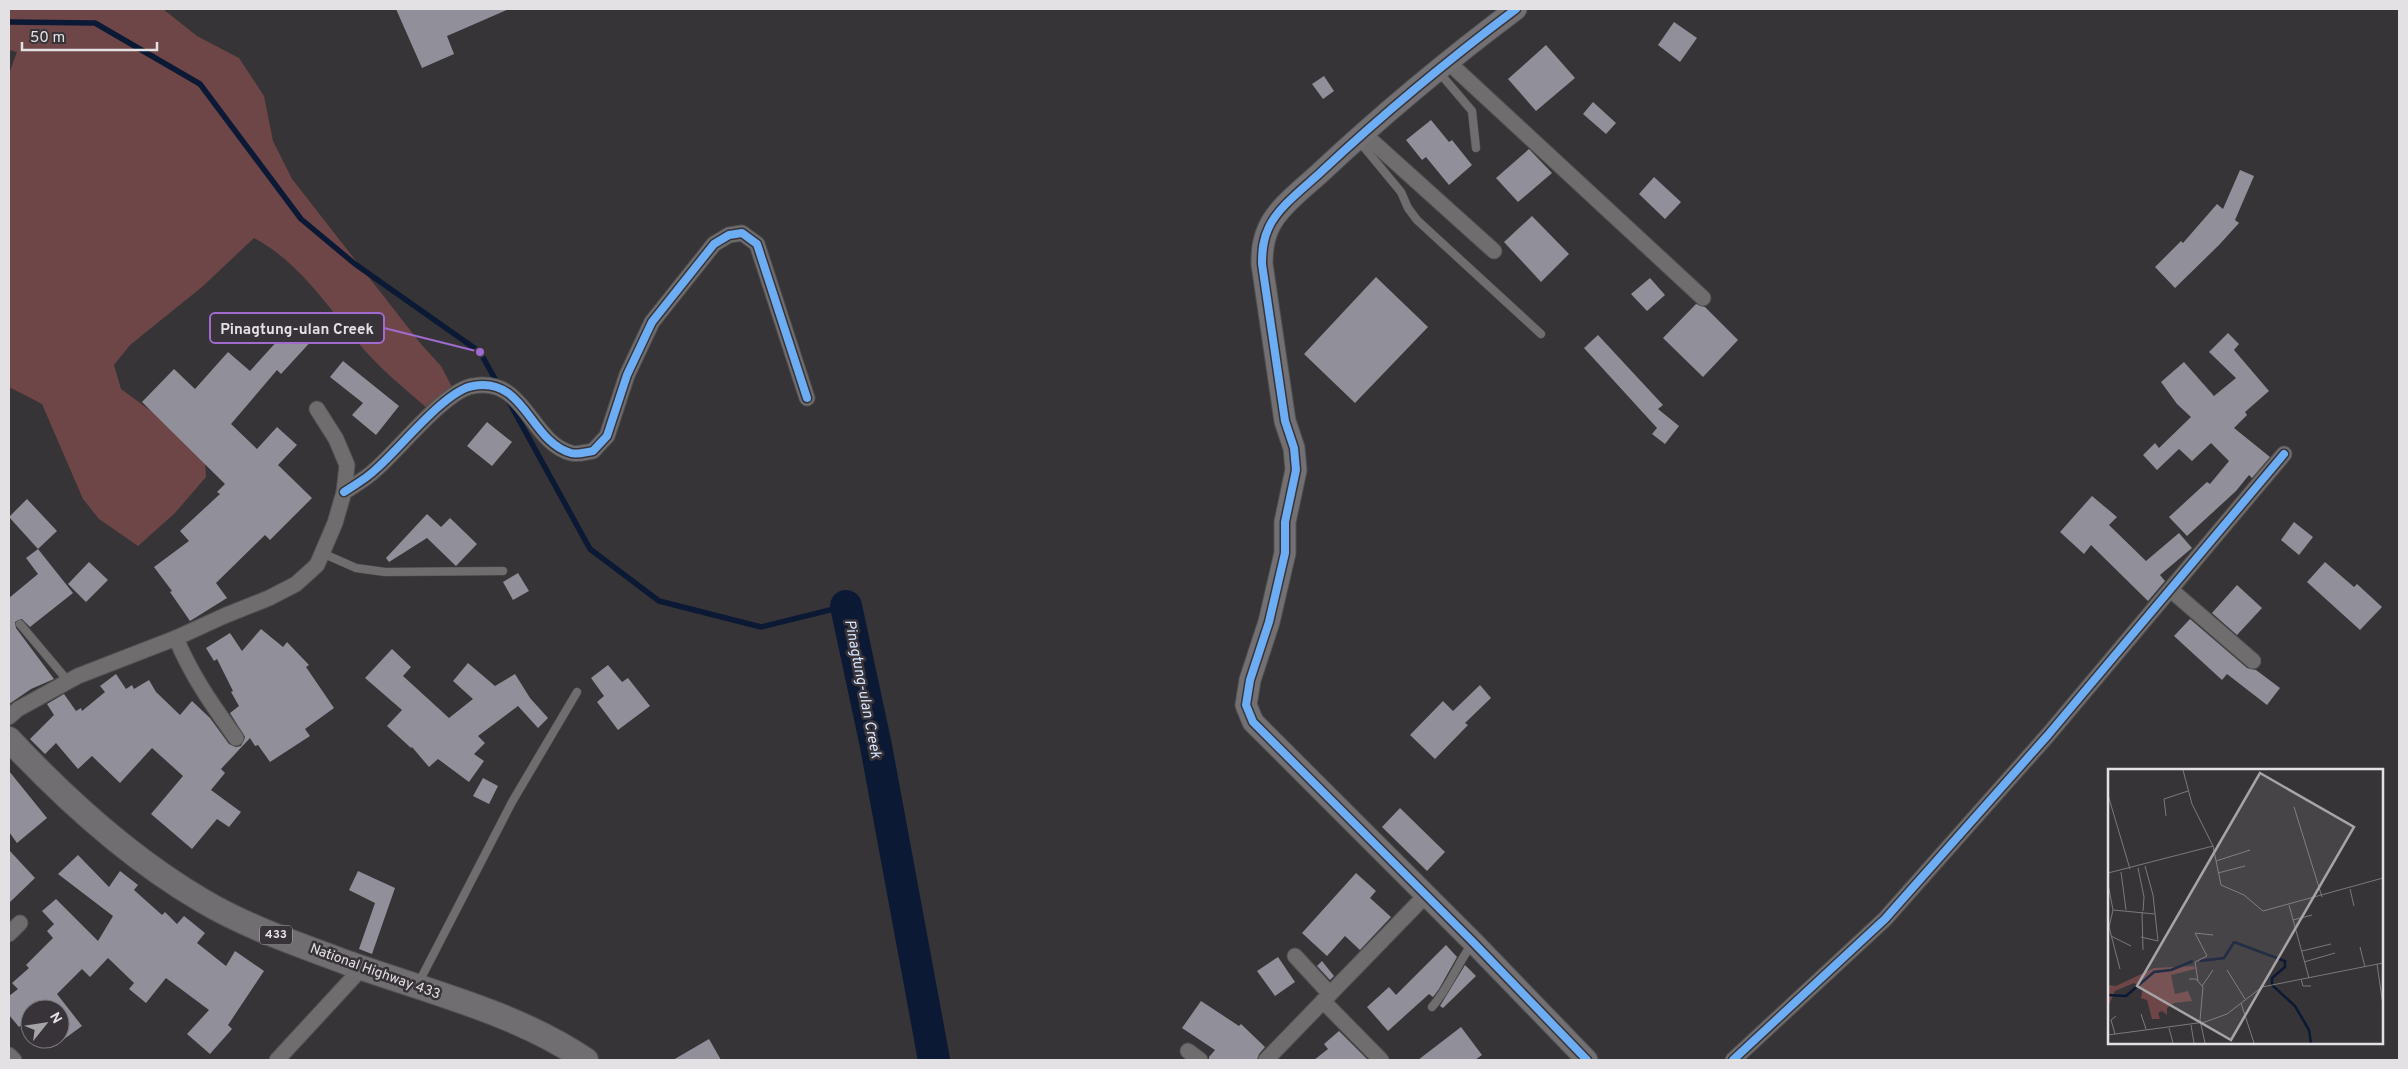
<svg xmlns="http://www.w3.org/2000/svg" width="2408" height="1069" font-family="Overpass,sans-serif">
  <rect width="100%" height="100%" fill="#363437"/>
  <!-- green -->
  <path fill="#6f4647" d="M9,9H163L197,36L239,58L264,96L273,141L292,179L421,344L441,366L452,387L428,409C408,391 386,374 368,354C332,314 303,264 254,238L202,287L130,345L114,365L121,389L192,441L205,462L206,477L175,513L138,546L99,519L83,499L42,404L9,387V74L17,52L9,50Z"/>
  <g fill="none" stroke-linecap="round" stroke-linejoin="round">
    <!-- stream -->
    <g stroke="#0b1935" stroke-width="5.5">
      <polyline points="9,22 95,23 200,84 301,219 355,264 480,352 499,386"/>
      <polyline points="508,400 590,549 659,601 761,627 846,606"/>
    </g>
    <!-- river -->
    <polyline stroke="#0b1935" stroke-width="32" points="846,606 876,746 934,1060"/>
  </g>
  <!-- building -->
  <g fill="#918f99">
    <polygon points="396,9 509,9 447,36 454,54 422,68"/>
    <polygon points="1674,22 1697,38 1680,62 1658,45"/>
    <polygon points="1546,45 1575,78 1536,111 1508,79"/>
    <polygon points="1324,76 1334,91 1323,99 1312,84"/>
    <polygon points="1593,102 1616,123 1606,134 1583,114"/>
    <polygon points="1431,120 1449,142 1452,140 1472,165 1449,185 1426,157 1422,160 1406,140"/>
    <polygon points="1529,149 1552,173 1518,202 1496,178"/>
    <polygon points="2240,170 2254,176 2235,220 2239,223 2219,245 2175,288 2155,267 2181,241 2183,243 2217,204 2223,209"/>
    <polygon points="1654,177 1681,202 1665,219 1639,194"/>
    <polygon points="1532,216 1569,254 1541,282 1504,242"/>
    <polygon points="1376,277 1428,327 1355,403 1304,354"/>
    <polygon points="1650,278 1665,295 1647,311 1631,294"/>
    <polygon points="1696,304 1705,307 1738,340 1703,377 1663,338"/>
    <polygon points="299,321 315,337 281,374 277,370 231,424 257,449 277,427 297,445 278,465 312,498 270,540 265,535 216,583 227,598 190,621 170,592 172,591 154,567 189,541 180,531 220,494 217,492 225,484 142,402 174,369 195,389 228,352 250,371 279,339 281,340"/>
    <polygon points="2228,333 2239,344 2234,350 2269,391 2245,412 2247,415 2234,428 2270,457 2252,478 2249,475 2236,491 2187,536 2169,517 2207,482 2210,484 2229,461 2211,443 2192,461 2179,449 2157,470 2143,455 2155,443 2159,448 2191,417 2177,404 2161,382 2184,362 2214,396 2236,378 2209,352"/>
    <polygon points="1598,335 1663,405 1658,409 1679,426 1665,444 1652,434 1657,428 1584,348"/>
    <polygon points="343,361 399,406 376,435 352,415 363,403 330,377"/>
    <polygon points="487,422 512,442 492,466 467,446"/>
    <polygon points="2092,496 2117,517 2109,525 2146,561 2179,533 2192,548 2160,575 2165,581 2148,601 2091,545 2084,554 2060,532"/>
    <polygon points="27,499 57,531 38,549 9,517"/>
    <polygon points="427,514 441,527 450,518 477,544 456,566 427,538 389,562 386,558"/>
    <polygon points="2294,522 2313,537 2299,555 2281,540"/>
    <polygon points="38,549 73,593 30,627 22,619 15,622 16,628 54,679 31,689 9,704 9,598 38,574 26,558"/>
    <polygon points="89,562 108,580 86,602 68,584"/>
    <polygon points="2325,562 2354,587 2357,584 2382,607 2360,630 2307,582"/>
    <polygon points="518,573 529,591 513,600 503,582"/>
    <polygon points="2237,585 2262,608 2237,635 2212,613"/>
    <polygon points="2190,619 2247,668 2256,670 2280,688 2267,705 2227,674 2222,680 2174,636"/>
    <polygon points="261,629 283,647 287,642 309,665 306,667 334,708 305,729 310,736 270,762 258,745 255,746 250,738 221,769 225,773 211,790 241,812 229,827 217,819 192,849 151,814 183,776 152,748 120,783 92,756 78,769 56,743 45,754 30,739 54,715 47,704 64,694 76,711 81,708 82,711 105,692 100,686 116,674 126,689 132,685 134,689 149,680 156,692 180,715 192,701 210,718 229,744 236,747 241,746 245,737 230,713 239,706 231,692 233,691 217,659 214,661 206,648 230,633 242,651"/>
    <polygon points="392,649 411,667 403,676 449,718 473,699 453,681 468,663 495,686 515,674 530,698 548,718 538,728 518,706 478,736 485,743 474,754 484,761 469,782 438,759 429,767 412,747 411,748 387,726 402,710 365,678"/>
    <polygon points="608,665 622,682 628,678 650,706 618,730 597,702 604,696 591,678"/>
    <polygon points="1480,685 1491,698 1465,723 1468,725 1435,759 1410,735 1443,701 1453,711"/>
    <polygon points="9,771 47,818 17,843 9,832"/>
    <polygon points="483,778 498,786 489,804 473,796"/>
    <polygon points="1400,808 1445,852 1427,871 1382,827"/>
    <polygon points="9,850 35,878 9,903"/>
    <polygon points="78,855 109,887 120,871 138,885 134,890 162,915 165,912 177,924 184,916 205,933 197,943 226,966 235,951 264,971 228,1025 232,1029 210,1054 187,1034 209,1010 166,978 146,1003 129,989 134,983 108,958 90,977 82,969 57,994 82,1026 60,1042 60,1009 30,1009 30,1018 19,1027 9,1015 9,996 18,989 12,983 29,968 26,965 53,938 47,931 54,924 42,911 56,899 98,941 113,916 58,874"/>
    <polygon points="358,871 395,888 372,954 359,949 375,903 349,890"/>
    <polygon points="1356,873 1376,891 1370,898 1391,917 1360,950 1345,936 1327,956 1302,933"/>
    <polygon points="1446,945 1457,957 1439,989 1433,997 1429,994 1388,1031 1367,1007 1389,987 1396,995"/>
    <polygon points="1278,957 1295,982 1275,996 1257,971"/>
    <polygon points="1322,961 1334,976 1330,980 1317,966"/>
    <polygon points="1465,965 1476,976 1443,1008 1440,1006"/>
    <polygon points="1201,1001 1239,1026 1241,1024 1265,1047 1259,1054 1257,1060 1209,1060 1209,1057 1215,1050 1182,1028"/>
    <polygon points="1461,1027 1482,1055 1475,1060 1418,1060"/>
    <polygon points="1339,1031 1368,1060 1314,1060 1328,1049 1324,1044"/>
    <polygon points="709,1039 721,1060 673,1060"/>
  </g>
  <g fill="none" stroke-linecap="round" stroke-linejoin="round">
    <!-- lane casing -->
    <g stroke="#525152" stroke-width="9">
      <g id="lane">
        <polyline points="1438,71 1472,111 1476,148"/>
        <polyline points="1358,140 1401,192 1408,208 1417,220 1541,334"/>
        <polyline points="322,553 356,568 385,572 503,571"/>
        <polyline points="20,624 68,681"/>
        <polyline points="418,984 512,802 577,692"/>
        <path d="M1432,1007C1449,988 1457,964 1472,944"/>
      </g>
    </g>
    <!-- street casing -->
    <g stroke="#525152" stroke-width="17">
      <g id="street">
        <polyline points="1447,61 1703,298"/>
        <polyline points="1363,133 1494,251"/>
        <path d="M344,492C354,485 366,479 375,470C398,451 445,390 473,386C525,376 530,442 571,453C577,455 586,452 593,451L607,436L627,375L652,322L714,244L729,235L742,233L757,244L807,398"/>
        <polyline points="2171,590 2253,661"/>
        <path d="M176,638C191,675 213,706 236,738"/>
        <polyline points="9,717 18,709 78,676 176,638 224,616 269,598 296,584 317,565 335,523 344,492 347,465 336,439 317,409"/>
        <polyline points="9,934 20,923"/>
        <polyline points="1295,956 1330,994"/>
        <polyline points="1323,1001 1381,1060"/>
        <polyline points="1188,1051 1200,1060"/>
        <polyline points="9,1055 14,1060"/>
        <polyline points="277,1060 362,968"/>
        <polyline points="1266,1060 1426,895"/>
        <polyline points="1733,1060 1885,919 2048,735 2284,454"/>
      </g>
    </g>
    <!-- secondary casing -->
    <g stroke="#525152" stroke-width="23">
      <path id="secondary" d="M1516,9C1448,60 1383,114 1321,172C1305,187 1278,207 1269,227C1263,239 1262,250 1262,264L1285,421L1294,448L1296,470L1285,522V553L1269,622L1250,680L1246,705L1253,722L1473,942L1587,1060"/>
    </g>
    <!-- primary casing -->
    <g stroke="#525152" stroke-width="26">
      <path id="primary" d="M9,739C65,799 131,859 203,901C247,927 297,944 345,962C426,991 515,1012 586,1060"/>
    </g>
    <!-- lane -->
    <use href="#lane" stroke="#6f6d6e" stroke-width="8"/>
    <!-- street -->
    <use href="#street" stroke="#6f6d6e" stroke-width="15"/>
    <!-- secondary -->
    <use href="#secondary" stroke="#727072" stroke-width="21"/>
    <!-- primary -->
    <use href="#primary" stroke="#706e70" stroke-width="24"/>
    <!-- cycleway casing -->
    <g stroke="#373338" stroke-width="11">
      <g id="cycleway">
        <path d="M1516,9C1448,60 1383,114 1321,172C1305,187 1278,207 1269,227C1263,239 1262,250 1262,264L1285,421L1294,448L1296,470L1285,522V553L1269,622L1250,680L1246,705L1253,722L1473,942L1587,1060"/>
        <path d="M344,492C354,485 366,479 375,470C398,451 445,390 473,386C525,376 530,442 571,453C577,455 586,452 593,451L607,436L627,375L652,322L714,244L729,235L742,233L757,244L807,398"/>
        <polyline points="1733,1060 1885,919 2048,735 2284,454"/>
      </g>
    </g>
    <!-- cycleway -->
    <use href="#cycleway" stroke="#6dadf4" stroke-width="8"/>
  </g>
  <g text-anchor="middle" dominant-baseline="central" stroke-width="5" stroke-linejoin="round" paint-order="stroke">
    <!-- shield labels -->
    <rect fill="#373338" stroke="#b0adb0" stroke-width="1" x="260" y="925.5" width="32" height="19" rx="4"/>
    <g font-size="12" font-weight="bold" fill="#e4e1e4">
      <text x="276" y="935">433</text>
    </g>
    <!-- street labels -->
    <g font-size="14" fill="#e4e1e4" stroke="#373338">
      <text transform="translate(375 972) rotate(20)">National Highway 433</text>
    </g>
    <!-- water labels -->
    <g font-size="15" font-style="italic" fill="#d7e5ff" stroke="#373338">
      <text transform="translate(862 689) rotate(79)">Pinagtung-ulan Creek</text>
    </g>
  </g>
  <!-- overview -->
  <g transform="translate(2108 769)">
    <rect width="275" height="275" fill="#363437"/>
    <path d="M86,197L87,200L63,206L67,225L80,222L84,232L66,234L59,239V246L54,242L50,244L52,250H44L39,231L33,229L35,220L26,214L7,222L0,238V216L8,217L46,199Z" fill="#6f4647"/>
    <path fill="none" stroke="#0b1935" stroke-width="2.5" d="M126,173L177,192V198L164,209V216L187,237L201,261L203,274M92,192L116,189L126,173M0,226L18,227L46,203L63,201L85,192"/>
    <path fill="none" stroke="#7c797c" stroke-width="1" d="M75,1L84,35L105,77L113,116L136,126L155,142L275,109M0,26L22,100M186,38L214,128M58,47L56,30L80,22M108,92L142,81M30,99L36,128L35,142M13,103L18,141M0,104L105,77M110,104L137,97M0,115L5,141L1,158L12,200M242,120L246,137M181,136L201,209M5,141L47,145M34,143L35,181M185,151L204,146M3,167L23,177M33,168L50,172L45,126L37,97M252,178L257,198M194,182L223,175M196,193L227,184M269,195L275,236M119,201L137,230M81,210H88L95,218L92,251L97,274M193,210L195,217H203M90,212L87,193L99,187L87,164L105,166M94,217L105,201M133,234L146,274M33,245L38,260M83,256L86,274M61,259L65,274M7,265L3,251L8,247M0,266L97,253L119,245L154,218L275,194"/>
    <path fill="#a7a4a7" fill-opacity="0.15" stroke="#a7a4a7" stroke-width="2.5" d="M152,4L246,58L123,271L29,217Z"/>
    <rect width="275" height="275" fill="none" stroke="#e4e1e4" stroke-width="2.5"/>
  </g>
  <!-- callouts -->
  <path fill="none" stroke="#a06bcc" stroke-width="2" d="M480 352L384 328"/>
  <circle fill="#a06bcc" stroke="#373338" stroke-width="2" cx="480" cy="352" r="5"/>
  <rect fill="#373338" stroke="#a06bcc" stroke-width="2" x="210" y="313" width="174" height="30" rx="5"/>
  <g font-size="15" text-anchor="middle" font-weight="bold" fill="#e4e1e4">
    <text x="297" y="334">Pinagtung-ulan Creek</text>
  </g>
  <!-- border -->
  <rect width="2408" height="1069" fill="none" stroke="#e4e1e4" stroke-width="20"/>
  <!-- north arrow -->
  <g transform="translate(45 1024) rotate(60)"><circle r="24" fill="#373338" stroke="#7c797d"/>
  <path d="M0-4L9 19L0 12L-9 19Z" fill="#a7a4a7"/>
  <text y="-8" font-size="14" font-weight="bold" text-anchor="middle" fill="#e4e1e4">N</text>
  </g>
  <!-- scale -->
  <path d="M22 42v8h135v-8" fill="none" stroke="#e4e1e4" stroke-width="2.5"/>
  <text x="30" y="42" font-size="15" fill="#e4e1e4" stroke="#373338" stroke-width="4" paint-order="stroke">50 m</text>
</svg>
